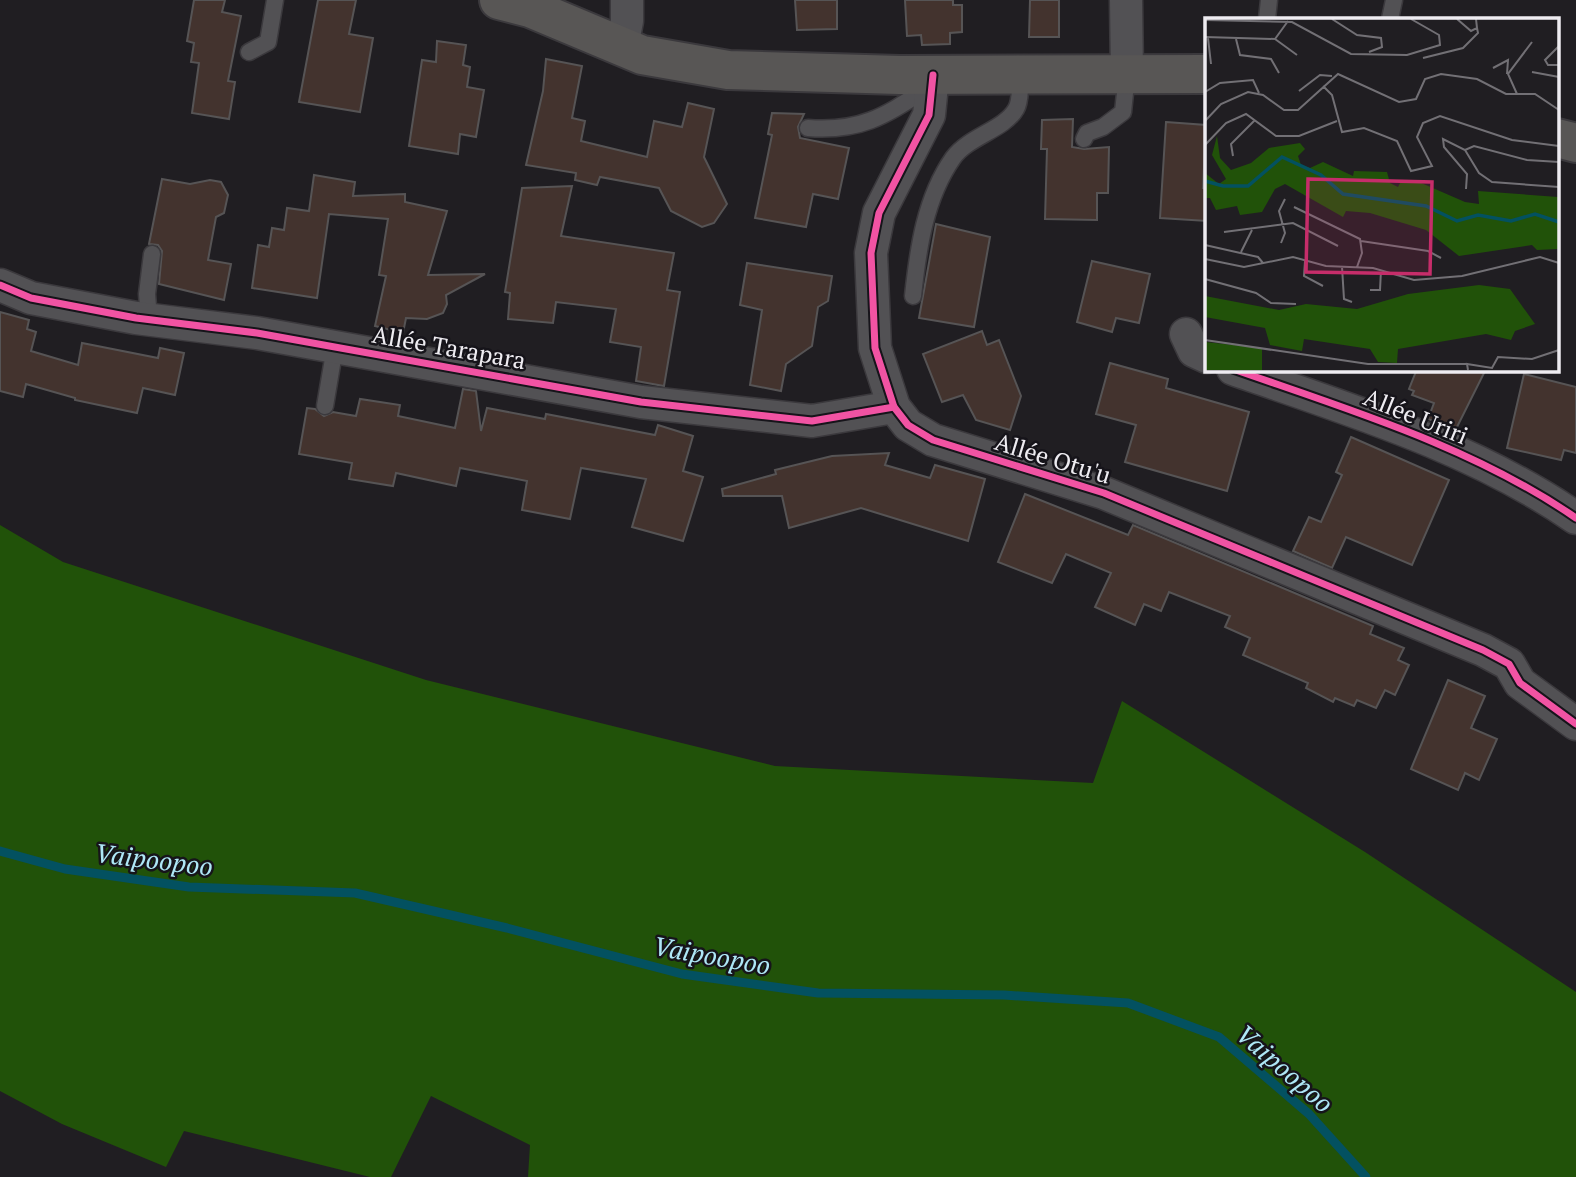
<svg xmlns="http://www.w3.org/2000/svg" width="1576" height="1177" font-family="'PT Serif',serif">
  <rect width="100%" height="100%" fill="#201e22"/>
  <!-- forest -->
  <polygon fill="#215209" points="0,525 63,562 426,680 775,766 1093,783 1122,701 1365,852 1576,992 1576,1177 528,1177 530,1145 431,1096 391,1177 370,1177 184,1131 166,1167 62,1124 0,1091"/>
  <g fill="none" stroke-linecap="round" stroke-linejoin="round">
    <!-- stream -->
    <polyline stroke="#035160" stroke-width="9" points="0,851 65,869 189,887 355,893 507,928 682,974 818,993 1004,995 1128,1003 1219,1037 1309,1114 1366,1177"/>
  </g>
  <!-- building -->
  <g fill="#43332e" stroke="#565455" stroke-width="2">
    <polygon points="194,0 225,0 222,12 241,16 228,81 235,82 229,119 192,113 199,63 191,62 194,43 187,41"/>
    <polygon points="318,0 356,0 349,34 373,38 360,112 299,102"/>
    <polygon points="795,0 837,0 837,29 797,30"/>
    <polygon points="905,0 953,0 953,5 962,5 962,32 950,33 950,44 922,45 921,35 907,36"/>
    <polygon points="1030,0 1059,0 1059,37 1029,37"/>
    <polygon points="437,41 466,45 463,65 470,67 467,87 484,90 476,137 460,134 458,154 409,146 422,60 436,62"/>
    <polygon points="546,59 582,66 572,118 585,121 581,141 647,157 654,121 682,127 688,103 714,109 704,157 727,204 714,223 702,227 671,211 659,188 600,177 597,185 575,180 576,173 526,165 543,91"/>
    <polygon points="772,113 804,114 798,127 800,138 849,148 838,199 813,194 806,227 755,218 772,135 768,134"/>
    <polygon points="1073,119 1072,147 1084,149 1109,147 1108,193 1097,193 1097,220 1045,219 1047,149 1041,149 1042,120"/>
    <polygon points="1166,122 1206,125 1203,188 1207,188 1207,221 1160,218"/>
    <polygon points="314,175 355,182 353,196 405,194 405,202 447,211 428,275 485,274 446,295 447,304 443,313 427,319 406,318 403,333 375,326 386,276 379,275 388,219 329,214 317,298 252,288 258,245 269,247 272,228 284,230 287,208 309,211"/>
    <polygon points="162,179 190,184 210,180 221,182 228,195 224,213 216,217 208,260 231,264 224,300 159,284 162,251 158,245 149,244"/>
    <polygon points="572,186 561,236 674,253 667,290 680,292 664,386 636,381 641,347 610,342 616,309 556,302 553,323 508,319 510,293 505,292 522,188"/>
    <polygon points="936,224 990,237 974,327 919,318"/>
    <polygon points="1092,261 1150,274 1139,323 1116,318 1112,332 1077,322"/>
    <polygon points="747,263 832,276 828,301 818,307 812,346 786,364 781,391 750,385 762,310 740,305"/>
    <polygon points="0,312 29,320 27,329 36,332 31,351 78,365 82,343 158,358 160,348 184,353 175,395 143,388 137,413 75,400 75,398 26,384 23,397 0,391"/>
    <polygon points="982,331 987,345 999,340 1021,396 1010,430 976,420 963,395 942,402 923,354"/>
    <polygon points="1110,363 1168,379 1166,388 1249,412 1227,491 1125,462 1136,425 1096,414"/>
    <polygon points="1417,369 1486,369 1456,429 1428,419 1434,403 1412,395 1414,391 1409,389"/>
    <polygon points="1524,374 1576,387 1576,453 1564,450 1561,460 1507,448"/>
    <polygon points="463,389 476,391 481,431 487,408 545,419 546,414 655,435 658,425 693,436 683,471 703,477 683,541 632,527 646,479 581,468 570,519 522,510 527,481 460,468 456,486 396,473 393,486 349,479 352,463 299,454 307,408 315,409 324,416 333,412 356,416 360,399 400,405 398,416 455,428"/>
    <polygon points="1351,437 1449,480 1412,565 1346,537 1332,568 1293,551 1309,517 1321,522 1342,475 1336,472"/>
    <polygon points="889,453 885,465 930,478 935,465 985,479 968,541 861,508 789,528 782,496 723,496 722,489 776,474 775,470 832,456"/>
    <polygon points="1025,494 1128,535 1133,525 1373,626 1370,634 1404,648 1398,660 1409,665 1395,695 1385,690 1376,708 1357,700 1354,706 1335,698 1333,702 1306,688 1308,683 1243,655 1250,638 1225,627 1230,616 1169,592 1161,611 1144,604 1135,625 1095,607 1111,573 1066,554 1052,583 998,562"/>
    <polygon points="1448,680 1485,696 1471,728 1497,739 1479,780 1465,773 1458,790 1411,769"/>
  </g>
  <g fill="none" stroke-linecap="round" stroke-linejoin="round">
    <!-- lane casing -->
    <g stroke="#3b393d" stroke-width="19">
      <g id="lane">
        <polyline points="1267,19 1269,0"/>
        <polyline points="1390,19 1394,0"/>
        <polyline points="249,52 268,42 275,0"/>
        <path d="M808,128C863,132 886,115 931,86"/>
        <polyline points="1084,139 1087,133 1103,127 1123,112 1127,74"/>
        <path d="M913,296C918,249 925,198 953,158C969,136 1004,130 1016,109C1022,99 1018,84 1023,73"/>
        <polyline points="149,319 147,294 152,254"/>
        <polyline points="325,406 335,347"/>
      </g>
    </g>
    <!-- street casing -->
    <g stroke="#3b393d" stroke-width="35">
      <g id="street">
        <polyline points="1126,0 1127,74"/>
        <polyline points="622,47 627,21 627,0"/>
        <polyline points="933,75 929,115 879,213 871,253 875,348 894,407 908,425 933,440 1104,493 1483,650 1509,664 1520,683 1576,724"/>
        <polyline points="0,285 31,298 136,318 257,333 641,402 812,421 894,407"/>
        <polyline points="1186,334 1194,351 1207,357"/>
        <path d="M1233,369C1350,410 1473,447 1576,518"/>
      </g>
    </g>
    <!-- secondary casing -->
    <g stroke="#3b393d" stroke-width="42">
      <g id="secondary">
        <polyline points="499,0 530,8 642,55 728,70 900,75 1207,74"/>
        <polyline points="1557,138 1576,143"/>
      </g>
    </g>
    <!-- lane -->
    <use href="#lane" stroke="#525154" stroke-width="16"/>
    <!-- street -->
    <use href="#street" stroke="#525154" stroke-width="32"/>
    <!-- secondary -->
    <use href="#secondary" stroke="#585655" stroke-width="38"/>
    <!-- cycleway casing -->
    <g stroke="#16141a" stroke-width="11">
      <g id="cycleway">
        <polyline points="933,75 929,115 879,213 871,253 875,348 894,407 908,425 933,440 1104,493 1483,650 1509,664 1520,683 1576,724"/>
        <polyline points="0,285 31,298 136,318 257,333 641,402 812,421 894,407"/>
        <path d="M1233,369C1350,410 1473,447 1576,518"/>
      </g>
    </g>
    <!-- cycleway -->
    <use href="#cycleway" stroke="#f153a3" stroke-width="7"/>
  </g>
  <g text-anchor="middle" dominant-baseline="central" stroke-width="5" stroke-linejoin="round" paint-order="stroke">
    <!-- street labels -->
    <g font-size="24" fill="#eeecf1" stroke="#16141a">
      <text transform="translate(449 347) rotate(10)">Allée Tarapara</text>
      <text transform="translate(1416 416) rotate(22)">Allée Uriri</text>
      <text transform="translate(1053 458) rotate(17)">Allée Otu'u</text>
    </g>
    <!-- water labels -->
    <g font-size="26" font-style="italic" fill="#aee7f6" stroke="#16141a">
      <text transform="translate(154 859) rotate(7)">Vaipoopoo</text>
      <text transform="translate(712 955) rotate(10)">Vaipoopoo</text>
      <text transform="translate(1285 1068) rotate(41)">Vaipoopoo</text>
    </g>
  </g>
  <!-- overview -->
  <g transform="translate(1205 18)">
    <rect width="354" height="354" fill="#201e22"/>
    <path d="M12,118L15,140L26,152L46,145L64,130L95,125L100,131L93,138L96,147L105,150L118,144L148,158L149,153L182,154L185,165L193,169L196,163L214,164L260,184L274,186L273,173L353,179V231L332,232L327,227L254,238L221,212L165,195L141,193L138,199L80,166L70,171L57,194L35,197L32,188L11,192L5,180H0V155L14,166L21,161L7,137ZM274,267L305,271L330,306L310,313L306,322L281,316L193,331L192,345L173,344L165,331L99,321L97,333L65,327L60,310L0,299V278L74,292L101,286L152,291L203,276ZM0,324L57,330V352H0Z" fill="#215209"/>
    <path fill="none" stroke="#035160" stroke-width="3.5" d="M0,163L18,168H43L77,139L116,157L138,176L221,188L252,203L273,197L306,203L330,196L354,204"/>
    <path fill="none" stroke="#727075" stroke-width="2" d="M127,1L152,17L176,20L177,29L164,34M252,1L266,13L272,10L271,1M0,2L87,4L146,36L202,37L235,27L234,17L206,1M0,19L70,21L83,3M3,20L6,46M31,21L35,37L66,41L74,55M70,21L92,37M354,28L340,42L343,47H354M218,40L258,30L273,15L272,10M288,50L303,42L302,56M327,54L354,59M118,68L127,77L137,114L159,110L192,123L206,153L227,148L212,119L218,105L235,98L307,122L354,128M94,73L115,57L127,58M0,74L15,65L48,62L54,75M312,76L303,56L327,24M0,103L16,86L43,74L58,77L79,92H93L133,56L194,84L211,81L220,61L236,56L272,61L301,76H330L354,92M0,127L21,105L41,96L71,118H94L132,103M260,132L269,128L322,142L354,144M28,138L26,126L50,102M261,171L262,156L239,129L238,121L260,132L274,155L287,164L354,169M89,189L155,221L157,235L152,249M19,214L88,205L133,228M156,223L223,233L236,240M76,225L80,215L74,193L80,181M0,227L53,239L58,245M36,234L47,212M0,241L39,249L88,239L121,248L168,250L209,262L257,258L335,239L354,245M100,243L99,258L118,268M137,249L139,281L147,284M0,261L51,275L66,285L91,286M165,272H175L176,252M0,322L163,346H262M263,352L262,346L287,350L293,339L327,341L354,332"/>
    <path fill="#c62d6a" fill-opacity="0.15" stroke="#c62d6a" stroke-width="3.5" d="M103,161L227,164L225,256L101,254Z"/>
    <rect width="354" height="354" fill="none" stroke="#eeecf1" stroke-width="3.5"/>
  </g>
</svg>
